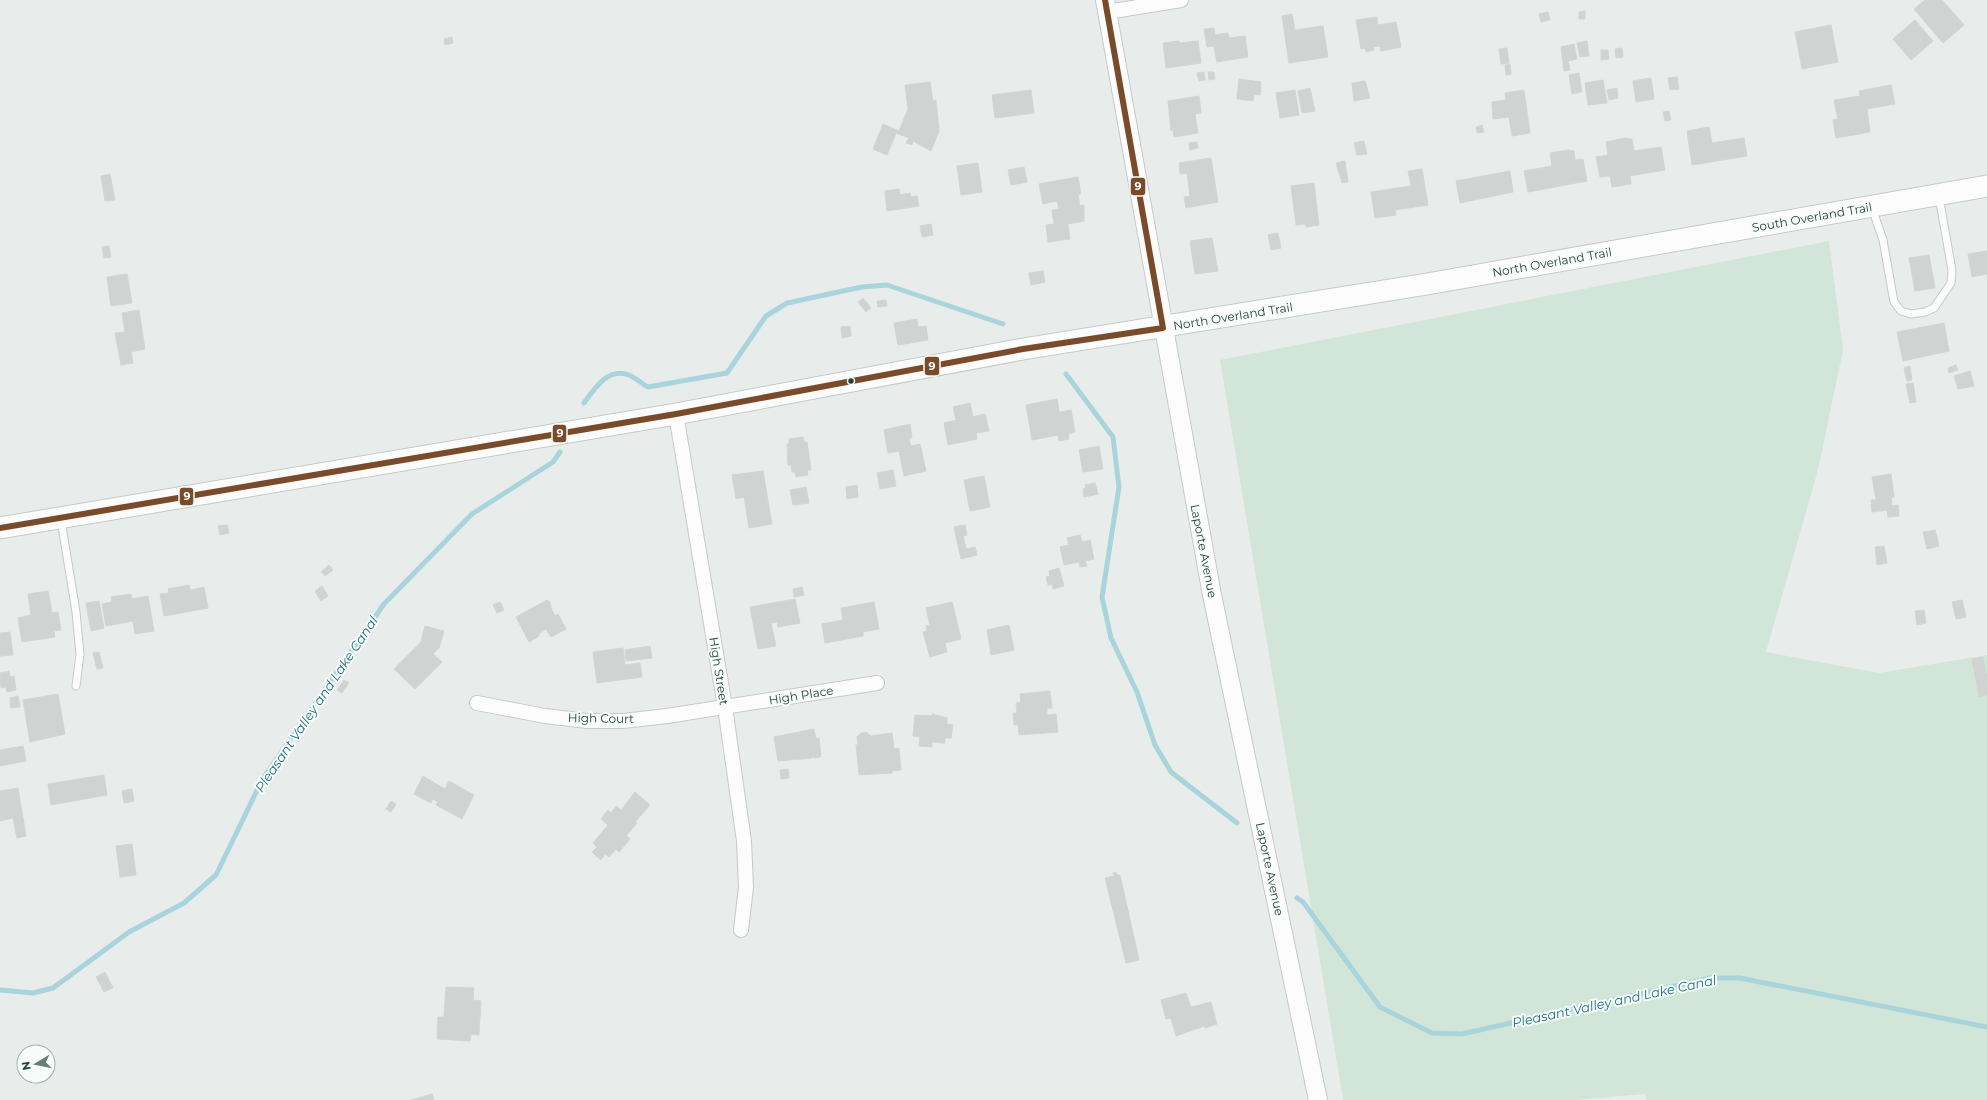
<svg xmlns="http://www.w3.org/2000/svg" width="1987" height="1100" font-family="Montserrat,sans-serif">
  <rect width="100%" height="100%" fill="#e8edeb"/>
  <!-- green -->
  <polygon fill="#d1e6d8" points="1829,241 1843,350 1818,470 1766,652 1879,673 1987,655 1987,1100 1646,1100 1645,1094 1575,1100 1343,1100 1220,360"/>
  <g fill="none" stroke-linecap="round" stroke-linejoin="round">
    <!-- stream -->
    <g stroke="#a9d4db" stroke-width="5">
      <polyline points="1066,374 1113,437 1119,487 1102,597 1111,638 1137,692 1155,745 1171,772 1237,823"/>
      <path d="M584,403C595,388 608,367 629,375C636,378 642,384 648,387L727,373L766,316L787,303L862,287L887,285L1003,324"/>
      <polyline points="1297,898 1303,902 1380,1007 1432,1033 1462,1034 1710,978 1740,978 1987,1027"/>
      <polyline points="0,990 33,993 53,988 129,932 184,903 216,875 262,780 384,604 472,514 553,462 560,452"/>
    </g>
  </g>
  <!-- building -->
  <g fill="#cfd4d2" stroke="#d1d6d4">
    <polygon points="1925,0 1942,0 1964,25 1943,43 1914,9"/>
    <polygon points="1585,11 1585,19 1579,19 1579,12"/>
    <polygon points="1548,12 1550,20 1541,22 1539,14"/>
    <polygon points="1292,14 1295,30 1323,26 1328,57 1289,63 1282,16"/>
    <polygon points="1377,17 1378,25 1396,22 1401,47 1381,51 1380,46 1373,47 1374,50 1366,52 1365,48 1361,49 1356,20"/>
    <polygon points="1915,20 1933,41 1911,60 1893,39"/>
    <polygon points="1831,25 1838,62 1802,69 1795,32"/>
    <polygon points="1214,28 1215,35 1228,33 1229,38 1245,36 1248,57 1217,62 1214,46 1207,47 1204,29"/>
    <polygon points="452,37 453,43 445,45 444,39"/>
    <polygon points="1179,41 1179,43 1198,41 1201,63 1166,68 1163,43"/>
    <polygon points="1587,41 1589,56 1580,57 1577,43"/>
    <polygon points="1574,44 1577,59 1568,61 1570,70 1564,71 1561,47"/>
    <polygon points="1507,48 1509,63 1501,64 1499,49"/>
    <polygon points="1622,48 1623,57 1616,58 1615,49"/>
    <polygon points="1601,50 1608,50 1609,59 1601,60"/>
    <polygon points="1510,64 1511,74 1506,75 1505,65"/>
    <polygon points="1204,72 1205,80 1199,81 1197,73"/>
    <polygon points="1208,72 1214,72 1215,79 1209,80"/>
    <polygon points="1579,73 1582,92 1572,94 1569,75"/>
    <polygon points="1677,77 1679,89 1670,90 1668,78"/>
    <polygon points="1651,78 1654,99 1636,102 1633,81"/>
    <polygon points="1239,79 1261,82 1260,95 1254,94 1253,101 1237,99"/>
    <polygon points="1603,80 1607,103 1588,105 1585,83"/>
    <polygon points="1365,81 1370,98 1354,101 1352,83"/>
    <polygon points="930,82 933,101 936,100 939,131 931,151 913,141 912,145 906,143 909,138 896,133 887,155 873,149 883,124 899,131 908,109 905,85"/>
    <polygon points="1891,85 1895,104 1867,109 1870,132 1836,138 1833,120 1838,119 1834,100 1860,96 1859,91"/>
    <polygon points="1310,88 1315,111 1302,113 1298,91"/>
    <polygon points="1617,88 1618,98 1609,100 1607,90"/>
    <polygon points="1031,90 1034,113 995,118 992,95"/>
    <polygon points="1295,90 1299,115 1280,118 1276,93"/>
    <polygon points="1524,90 1530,133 1512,136 1509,117 1493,119 1492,102 1506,100 1505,93"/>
    <polygon points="1199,96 1201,113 1195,114 1198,133 1174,137 1173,130 1171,131 1168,101"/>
    <polygon points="1669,111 1671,120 1665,121 1663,112"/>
    <polygon points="1482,125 1484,132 1477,133 1476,127"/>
    <polygon points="1709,127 1712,143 1744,138 1747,156 1692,165 1687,131"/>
    <polygon points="1625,138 1632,139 1634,151 1661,147 1665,170 1630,176 1631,184 1612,187 1610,176 1600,177 1596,157 1608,155 1606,142"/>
    <polygon points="1364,141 1367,154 1357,155 1354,143"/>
    <polygon points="1197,142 1198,148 1190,150 1189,143"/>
    <polygon points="1568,150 1574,151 1575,160 1583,159 1587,181 1528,192 1524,171 1552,166 1550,153"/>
    <polygon points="1211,158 1218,202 1186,208 1184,197 1190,196 1187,173 1180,174 1179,163"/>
    <polygon points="1345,161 1348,182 1342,183 1336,163"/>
    <polygon points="978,163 982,192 961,195 957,166"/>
    <polygon points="1024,167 1027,182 1011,185 1008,170"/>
    <polygon points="1422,169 1428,205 1395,210 1396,215 1375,218 1371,192 1411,186 1408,171"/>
    <polygon points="1510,171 1513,192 1460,203 1456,181"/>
    <polygon points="110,174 115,200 105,201 101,176"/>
    <polygon points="1078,177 1081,194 1078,194 1080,206 1084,205 1084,221 1068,224 1070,239 1048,242 1046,225 1054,224 1052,210 1059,209 1057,201 1043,204 1039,184"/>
    <polygon points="1314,183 1319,225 1306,227 1306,224 1296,225 1291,186"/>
    <polygon points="899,189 900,195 910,193 911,197 917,196 919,206 887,211 885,191"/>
    <polygon points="931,224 933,235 922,237 920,226"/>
    <polygon points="1278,233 1281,248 1271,250 1268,235"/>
    <polygon points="1212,238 1218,271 1195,274 1190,241"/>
    <polygon points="109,246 111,257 104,258 102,247"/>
    <polygon points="1987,251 1987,274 1972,277 1968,254"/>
    <polygon points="1929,255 1935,288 1915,291 1909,258"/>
    <polygon points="1043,271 1045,282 1031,285 1029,273"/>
    <polygon points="127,274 132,303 111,306 107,277"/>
    <polygon points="863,298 871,308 866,312 858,302"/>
    <polygon points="886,300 887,306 878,307 877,301"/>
    <polygon points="139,310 145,349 131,352 133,363 121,365 115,333 125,332 122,313"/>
    <polygon points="917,319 918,327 926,326 928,340 898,345 894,323"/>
    <polygon points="1944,323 1949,351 1903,361 1897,332"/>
    <polygon points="850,326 851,336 842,338 841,327"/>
    <polygon points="1956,365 1958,370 1949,373 1948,368"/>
    <polygon points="1910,366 1912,380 1907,381 1904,368"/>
    <polygon points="1970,371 1974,386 1958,389 1954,376"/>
    <polygon points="1913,383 1916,402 1910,403 1906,384"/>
    <polygon points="1057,399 1059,412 1071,410 1075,432 1068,434 1069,439 1059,441 1058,435 1032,440 1026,405"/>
    <polygon points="970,403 973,417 985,414 989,431 976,433 977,439 948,445 944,423 956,420 953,407"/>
    <polygon points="910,424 912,438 909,438 911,446 920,444 926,471 904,476 899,451 888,453 884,430"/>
    <polygon points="803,437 804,442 807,442 811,470 807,470 808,475 796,477 795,472 792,472 791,465 788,465 787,444 789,444 789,439"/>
    <polygon points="1099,446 1103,469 1083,472 1079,450"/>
    <polygon points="893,470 896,486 880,489 877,473"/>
    <polygon points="763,471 772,524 749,528 744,497 736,499 732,475"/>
    <polygon points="1891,474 1894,497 1891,498 1892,506 1898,505 1899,516 1888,517 1887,510 1872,512 1871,500 1876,500 1872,477"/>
    <polygon points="984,476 990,507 970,511 964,480"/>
    <polygon points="1095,483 1098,494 1084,497 1083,489 1086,488 1085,485"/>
    <polygon points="857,485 858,497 847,499 846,487"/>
    <polygon points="806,487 809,503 793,505 790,490"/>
    <polygon points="227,525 229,533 220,535 218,526"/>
    <polygon points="965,525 967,535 963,536 966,549 975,547 977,555 961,559 954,527"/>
    <polygon points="1935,530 1939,546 1927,549 1923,532"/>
    <polygon points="1080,535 1082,542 1090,540 1094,559 1085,561 1087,566 1080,567 1079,562 1064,565 1060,547 1069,545 1067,538"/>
    <polygon points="1884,546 1887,563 1877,565 1875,547"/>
    <polygon points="329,565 333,570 325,576 321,572"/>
    <polygon points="1059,568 1064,586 1053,589 1052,584 1048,585 1046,577 1050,576 1049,571"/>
    <polygon points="189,585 190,590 204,587 208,608 164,616 160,594 169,593 168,589"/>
    <polygon points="322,586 328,596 321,601 315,591"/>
    <polygon points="802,587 804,595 794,597 793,589"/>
    <polygon points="48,591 52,613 58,612 61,630 54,631 55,637 22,642 18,618 31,615 28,594"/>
    <polygon points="131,594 132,599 148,596 154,631 135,634 133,621 106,626 102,604 112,602 111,597"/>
    <polygon points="795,599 800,623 778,627 777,622 771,623 776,646 758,649 750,607"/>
    <polygon points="547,600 550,602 551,608 555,616 558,614 566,629 551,637 546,629 538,634 539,636 529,642 516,617"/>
    <polygon points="1962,600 1966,617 1956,619 1952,602"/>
    <polygon points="99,601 104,628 91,631 86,603"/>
    <polygon points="500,602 504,610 497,613 493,605"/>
    <polygon points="874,602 879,629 863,632 863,636 825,643 822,624 843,620 841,608"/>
    <polygon points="952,602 961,639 945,643 947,652 930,657 923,632 927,631 926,626 930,625 926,608"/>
    <polygon points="1924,610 1926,623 1917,625 1915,611"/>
    <polygon points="1009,625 1014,650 991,655 987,630"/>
    <polygon points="425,626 444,631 439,648 433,654 442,662 415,689 394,669 421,642"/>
    <polygon points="10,632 13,655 0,656 0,633"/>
    <polygon points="650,646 652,658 626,661 625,650"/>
    <polygon points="623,648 625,665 640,663 642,677 597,683 593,652"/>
    <polygon points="99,652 103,668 97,669 93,653"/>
    <polygon points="1983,657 1987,679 1987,695 1979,697 1972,659"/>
    <polygon points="9,671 10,677 14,676 16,690 7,692 6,687 1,688 0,673"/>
    <polygon points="344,680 349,683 342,693 337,690"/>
    <polygon points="1050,691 1052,708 1047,708 1047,715 1056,714 1058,732 1019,735 1018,725 1014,725 1013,713 1017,713 1016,703 1021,702 1020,694"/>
    <polygon points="58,694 65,734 30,742 23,700"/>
    <polygon points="18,696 20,707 11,708 10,698"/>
    <polygon points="932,714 947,718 947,724 953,725 951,738 945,738 945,743 932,742 932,747 919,746 920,737 913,736 915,715 932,716"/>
    <polygon points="814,729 816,739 819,738 821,755 820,757 814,758 812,756 812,758 778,761 774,737"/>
    <polygon points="866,732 871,736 892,733 894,749 899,748 901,770 892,771 892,773 859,775 856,745 858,745 857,737 861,733"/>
    <polygon points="23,746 26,761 0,766 0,750"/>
    <polygon points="788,769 789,778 781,779 780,770"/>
    <polygon points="104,775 107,795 51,805 48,784"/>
    <polygon points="423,776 445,789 449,781 474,795 462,819 436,805 438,802 433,799 431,803 414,794"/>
    <polygon points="18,788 26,836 17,838 13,818 0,821 0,791"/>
    <polygon points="132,789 134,801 124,803 122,791"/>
    <polygon points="635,792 650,805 635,822 637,823 626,836 630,839 619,852 616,849 609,857 605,854 601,860 592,852 597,847 593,843 608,825 601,819 608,810 611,813 616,806 621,810"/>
    <polygon points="391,801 396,804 391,812 386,809"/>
    <polygon points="132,844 136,875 120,877 116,846"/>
    <polygon points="1116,872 1117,875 1120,875 1139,960 1126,963 1105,878 1114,876 1113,873"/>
    <polygon points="105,972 113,988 104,992 96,977"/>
    <polygon points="446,987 474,988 473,1000 481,1001 479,1035 471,1034 470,1041 437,1039 438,1017 444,1017"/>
    <polygon points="1186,993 1191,1007 1211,1002 1217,1024 1205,1028 1204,1026 1176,1036 1171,1018 1166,1019 1161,1000"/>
    <polygon points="432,1094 434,1100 411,1100"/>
  </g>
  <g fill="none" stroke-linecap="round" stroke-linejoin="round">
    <!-- service casing -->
    <g stroke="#c5cac8" stroke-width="9">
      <g id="service">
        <polyline points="1872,208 1883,240 1894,302 1901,311 1911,314 1925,312 1934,308 1951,283 1952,270 1939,197"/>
        <polyline points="61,520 76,612 80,654 76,686"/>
      </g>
    </g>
    <!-- minor casing -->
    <g stroke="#c5cac8" stroke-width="16">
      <g id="minor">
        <polyline points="1107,12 1181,0"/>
        <polyline points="676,414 725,707 744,841 746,887 741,930"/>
        <polyline points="477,703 545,716 587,721 623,721 667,716 877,683"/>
      </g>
    </g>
    <!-- tertiary casing -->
    <g stroke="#c5cac8" stroke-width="20">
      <polyline id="tertiary" points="1105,0 1212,595 1318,1100"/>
    </g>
    <!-- secondary casing -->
    <g stroke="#c3cbc8" stroke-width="23">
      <polyline id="secondary" points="0,528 676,414 1023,349 1427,284 1987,186"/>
    </g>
    <!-- service -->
    <use href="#service" stroke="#fcfcfc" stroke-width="7"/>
    <!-- minor -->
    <use href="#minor" stroke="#fcfcfc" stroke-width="14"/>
    <!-- tertiary -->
    <use href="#tertiary" stroke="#fcfcfc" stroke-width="18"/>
    <!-- secondary -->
    <use href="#secondary" stroke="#fcfcfc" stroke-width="21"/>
    <!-- bus-1 casing -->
    <g stroke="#f7fbf9" stroke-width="9">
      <polyline id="bus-1" points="0,528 676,414 1023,349 1163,328 1105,0"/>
    </g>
    <!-- bus-1 -->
    <use href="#bus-1" stroke="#7a4b2a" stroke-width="6"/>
  </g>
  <!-- markers -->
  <circle fill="#24423a" stroke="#f7fbf9" stroke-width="1.5" cx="851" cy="381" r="3.5"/>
  <g text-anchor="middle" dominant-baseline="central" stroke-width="4" stroke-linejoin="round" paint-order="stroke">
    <!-- street labels -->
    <g font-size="12" fill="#24423a" stroke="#f7fbf9">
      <text transform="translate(1812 217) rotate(-10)">South Overland Trail</text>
      <text transform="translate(1552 262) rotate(-10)">North Overland Trail</text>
      <text transform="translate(1233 316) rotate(-9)">North Overland Trail</text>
      <text transform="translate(1204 551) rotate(79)">Laporte Avenue</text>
      <text transform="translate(719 671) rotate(81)">High Street</text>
      <text transform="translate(801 695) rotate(-9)">High Place</text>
      <text transform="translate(601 718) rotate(1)">High Court</text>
      <text transform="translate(1270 869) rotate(78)">Laporte Avenue</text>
    </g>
    <!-- water labels -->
    <g font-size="13" font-style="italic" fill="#1c6f80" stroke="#f7fbf9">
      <text transform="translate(316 704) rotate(-56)">Pleasant Valley and Lake Canal</text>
      <text transform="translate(1614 1001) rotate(-12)">Pleasant Valley and Lake Canal</text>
    </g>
  </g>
  <g stroke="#f7fbf9" stroke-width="1.5">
    <rect x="1130" y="177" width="16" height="19" rx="4" fill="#7a4b2a"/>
    <rect x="924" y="356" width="16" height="20" rx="4" fill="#7a4b2a"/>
    <rect x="552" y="424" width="15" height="19" rx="4" fill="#7a4b2a"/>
    <rect x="179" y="487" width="15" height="19" rx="4" fill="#7a4b2a"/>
  </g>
  <g font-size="11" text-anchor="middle" font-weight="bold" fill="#fff">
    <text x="1138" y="190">9</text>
    <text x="932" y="370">9</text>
    <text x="560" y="437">9</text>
    <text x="187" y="500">9</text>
  </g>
  <!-- north arrow -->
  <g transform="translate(36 1064) rotate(260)"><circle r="19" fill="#f7fbf9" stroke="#a3b1ad"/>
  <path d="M0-3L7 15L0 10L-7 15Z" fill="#697e78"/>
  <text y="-6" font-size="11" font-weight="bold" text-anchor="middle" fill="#24423a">N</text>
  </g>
</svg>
